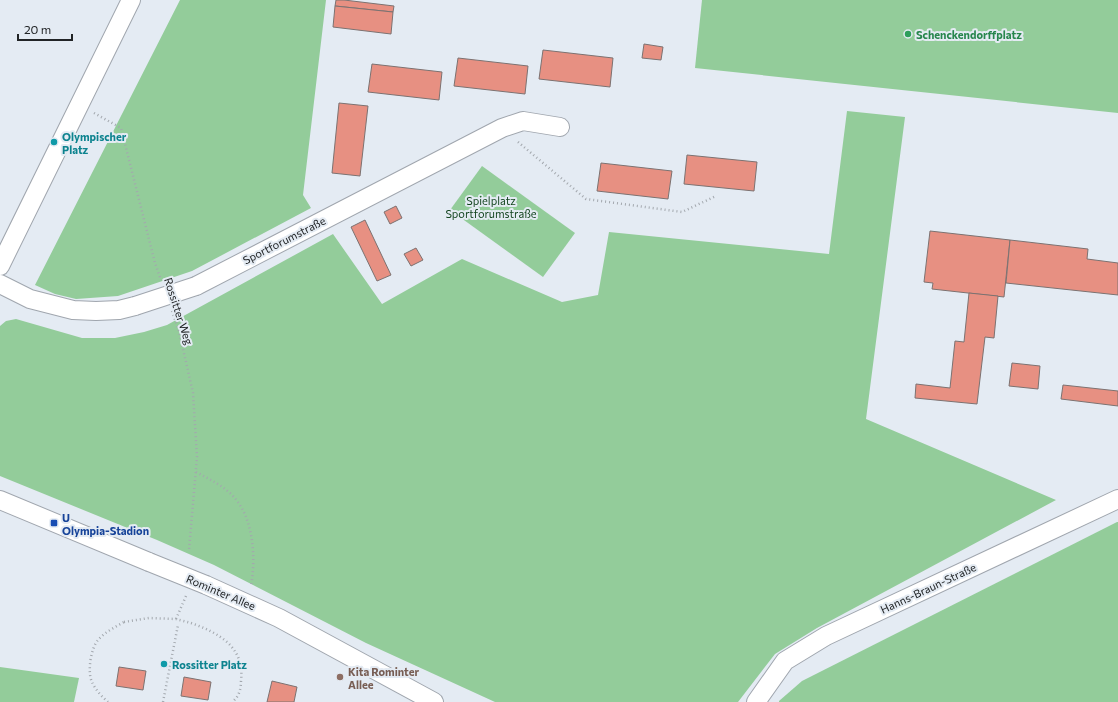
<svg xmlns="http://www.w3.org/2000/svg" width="1118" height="702" font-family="Commissioner,sans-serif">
  <rect width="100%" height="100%" fill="#e4ebf3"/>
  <!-- green -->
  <g fill="#93cc9a">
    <polygon points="180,0 326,0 303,195 311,208 192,271 118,296 76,299 55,294 35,285"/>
    <polygon points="702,0 1118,0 1118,113 695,68"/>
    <polygon points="847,111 905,117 866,419 1056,500 817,628 775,654 738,702 495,702 366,643 214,565 157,540 0,476 0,326 6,321 16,319 82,338 115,338 144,332 167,325 333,234 382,304 462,259 562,302 598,295 609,232 829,254"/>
    <polygon points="482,166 575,233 543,277 450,210"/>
    <polygon points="1117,522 1118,522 1118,702 779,702 779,701 802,681"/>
    <polygon points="0,667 79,678 74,702 0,702"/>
  </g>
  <!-- building -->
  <g fill="#e79082" stroke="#7c7271">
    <polygon points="336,0 344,0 394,6 393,12 335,6"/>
    <polygon points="335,6 393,12 391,34 333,27"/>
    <polygon points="644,44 663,47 661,60 642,58"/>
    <polygon points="543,50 613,58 610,87 539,79"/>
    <polygon points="458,58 528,66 525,94 454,86"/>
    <polygon points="372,64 442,72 439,100 368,92"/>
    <polygon points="339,103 368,106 360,176 332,173"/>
    <polygon points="687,155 757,162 754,191 684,184"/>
    <polygon points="601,163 672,171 668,199 597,191"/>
    <polygon points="396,206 402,218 390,224 384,212"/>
    <polygon points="365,220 391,275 377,281 351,227"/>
    <polygon points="930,231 1010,240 1004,297 932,289 933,283 924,282"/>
    <polygon points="1010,240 1088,249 1087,259 1118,263 1118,295 1006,283"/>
    <polygon points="416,248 423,260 411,266 404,254"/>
    <polygon points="969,293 998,296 994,338 985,337 977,404 915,398 916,384 950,388 955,341 964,342"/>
    <polygon points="1012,363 1040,366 1038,389 1009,386"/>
    <polygon points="1063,385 1118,391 1118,406 1061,399"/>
    <polygon points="119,667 146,671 143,690 116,686"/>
    <polygon points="184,677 211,682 208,700 181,696"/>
    <polygon points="272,681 297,687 294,702 267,702"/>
  </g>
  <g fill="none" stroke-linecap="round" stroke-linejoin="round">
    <!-- minor casing -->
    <g stroke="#a0a6ae" stroke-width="20">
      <g id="minor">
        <polyline points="0,266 131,0"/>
        <polyline points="0,284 30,299 73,310 96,311 119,310 135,306"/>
        <polyline points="196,286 502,128 523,121 560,127"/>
        <polyline points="0,500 149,562"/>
        <polyline points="206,585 279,618 434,702"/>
        <polyline points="756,702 785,661 826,636 1118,499"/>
      </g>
    </g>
    <!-- path -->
    <g stroke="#a3a8ae" stroke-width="2.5" stroke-dasharray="1 3" stroke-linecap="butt">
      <polyline points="94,113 121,128 155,263 161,280"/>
      <polyline points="518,142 586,199 682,212 716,196"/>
      <polyline points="172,311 179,331 193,393 197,457 189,550"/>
      <path d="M196,472C209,479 222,485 232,495C254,517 256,558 251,586"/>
      <path d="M191,623C219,633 245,647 241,681C241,689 239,697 232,702"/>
      <path d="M108,702C102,697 95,689 92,682C87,672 91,648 98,640C105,632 115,627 124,622"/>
      <polyline points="163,702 178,625"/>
    </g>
    <!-- minor -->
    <use href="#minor" stroke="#fff" stroke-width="18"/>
    <!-- minor-bridge casing -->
    <g stroke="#a0a6ae" stroke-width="20" stroke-linecap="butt">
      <g id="minor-bridge">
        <polyline points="135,306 196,286"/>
        <polyline points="149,562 206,585"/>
      </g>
    </g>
    <!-- path-bridge -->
    <g stroke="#a3a8ae" stroke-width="2.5" stroke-dasharray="1 3" stroke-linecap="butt">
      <polyline points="176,619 186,596"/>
      <polyline points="124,622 149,618 176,619 191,623"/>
    </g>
    <!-- minor-bridge -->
    <use href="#minor-bridge" stroke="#fff" stroke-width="18"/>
  </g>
  <!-- markers -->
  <circle fill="#2e9e5b" stroke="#e4ebf3" stroke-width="1.5" cx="908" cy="34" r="4"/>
  <g fill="#0f9aa8" stroke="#e4ebf3" stroke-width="1.5">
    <circle cx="54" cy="142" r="4"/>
    <circle cx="164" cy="664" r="4"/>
  </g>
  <rect fill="#1a4fb4" stroke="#e4ebf3" stroke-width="1.5" x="50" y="519" width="8" height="8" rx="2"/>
  <circle fill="#8d6e63" stroke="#e4ebf3" stroke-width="1.5" cx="340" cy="677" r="4"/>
  <g text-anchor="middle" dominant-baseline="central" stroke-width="4" stroke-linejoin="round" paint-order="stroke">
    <!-- leisure labels -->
    <g font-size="11" font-weight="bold" fill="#27864d" stroke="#e4ebf3" text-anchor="start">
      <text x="916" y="34">Schenckendorffplatz</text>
    </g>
    <!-- culture labels -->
    <g font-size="11" font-weight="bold" fill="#0d838f" stroke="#e4ebf3" text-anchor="start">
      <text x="62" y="136">Olympischer<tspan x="62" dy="13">Platz</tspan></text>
      <text x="172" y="664">Rossitter Platz</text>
    </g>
    <!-- park labels -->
    <g font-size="11" fill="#12441e" stroke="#e4ebf3">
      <text x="491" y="200">Spielplatz<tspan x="491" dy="13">Sportforumstraße</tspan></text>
    </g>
    <!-- street labels -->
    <g font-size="11" fill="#212426" stroke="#e4ebf3">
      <text transform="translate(284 240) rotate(-27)">Sportforumstraße</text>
      <text transform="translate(179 311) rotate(72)">Rossitter Weg</text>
      <text transform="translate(928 588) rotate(-25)">Hanns-Braun-Straße</text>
      <text transform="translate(221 592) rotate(23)">Rominter Allee</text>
    </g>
    <!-- transit labels -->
    <g font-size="11" font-weight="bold" fill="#164399" stroke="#e4ebf3" text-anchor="start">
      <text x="62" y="517">U<tspan x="62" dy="13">Olympia-Stadion</tspan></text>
    </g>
    <!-- education labels -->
    <g font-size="11" font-weight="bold" fill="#785e54" stroke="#e4ebf3" text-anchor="start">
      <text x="348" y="671">Kita Rominter<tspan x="348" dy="13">Allee</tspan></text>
    </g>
  </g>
  <!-- scale -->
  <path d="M18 34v6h54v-6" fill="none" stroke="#212426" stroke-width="2"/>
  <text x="24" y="34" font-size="12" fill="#212426" stroke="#e4ebf3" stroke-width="3" paint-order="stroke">20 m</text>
</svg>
